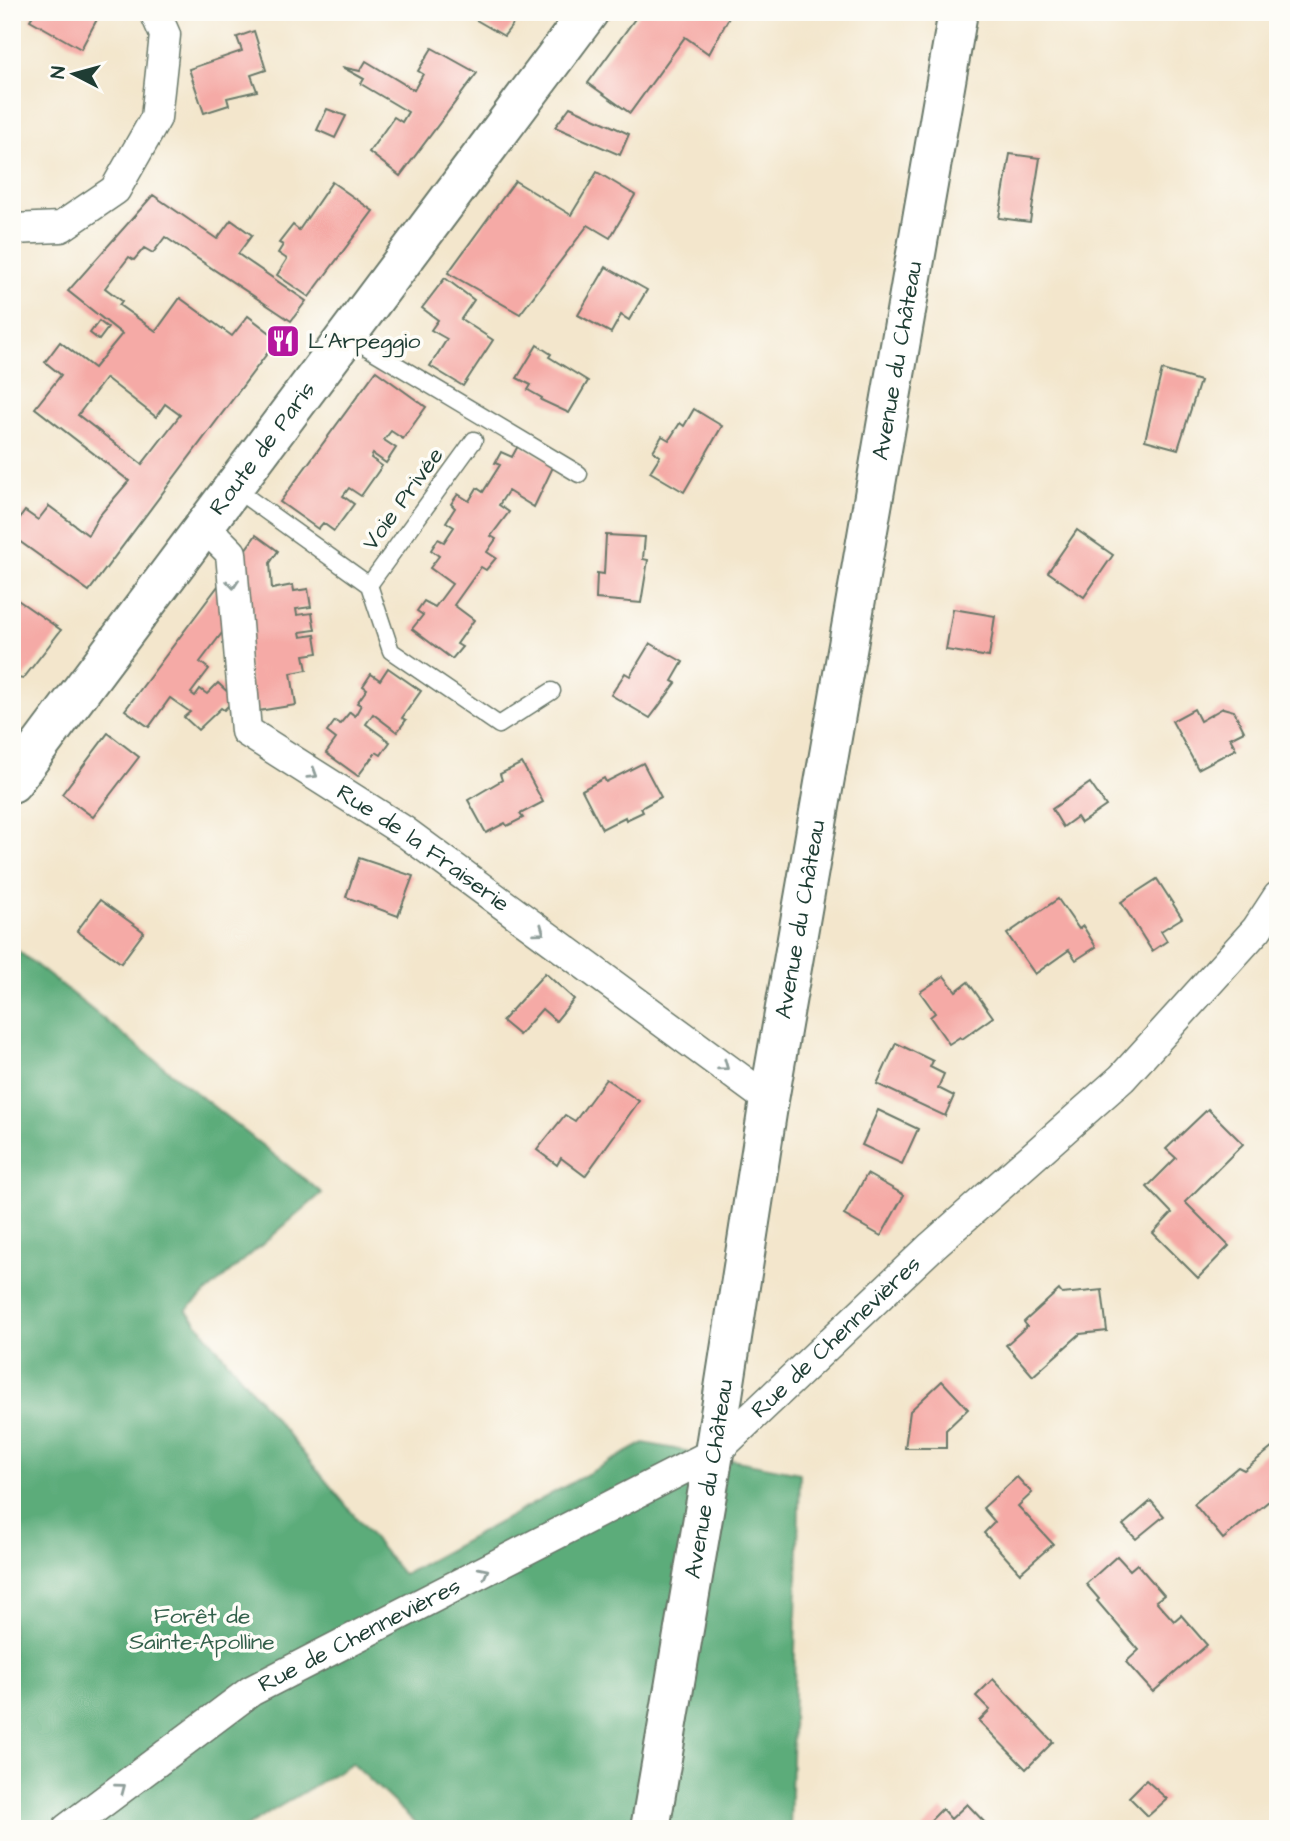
<svg xmlns="http://www.w3.org/2000/svg" width="1290" height="1841" font-family="'Architects Daughter',sans-serif">
  <rect width="100%" height="100%" fill="#fdfcf7"/>
  <filter id="ink" filterUnits="userSpaceOnUse"><feTurbulence type="fractalNoise" baseFrequency=".0143" numOctaves="2"/><feDisplacementMap in="SourceGraphic" scale="14" xChannelSelector="R" yChannelSelector="G"/><feConvolveMatrix kernelMatrix="1 2 1 2 8 2 1 2 1" color-interpolation-filters="sRGB"/></filter>
  <filter id="wash" filterUnits="userSpaceOnUse"><feTurbulence type="fractalNoise" baseFrequency=".00686" numOctaves="4" result="noise"/><feDisplacementMap in="SourceGraphic" scale="28" xChannelSelector="R" yChannelSelector="G"/><feGaussianBlur stdDeviation="1.57" result="paint"/><feColorMatrix in="noise" values="0 0 0 0 0 0 0 0 0 0 0 0 0 0 0 0 0 1.4 0 .05"/><feComposite in="paint" operator="in"/></filter>
  <g filter="url(#wash)">
    <rect width="100%" height="100%" fill="#f3e6cc"/>
    <!-- forest -->
    <polygon fill="#5bac7a" stroke="#3d7457" stroke-width="2" points="12,946 322,1193 186,1310 403,1575 644,1443 800,1473 790,1829 422,1829 352,1763 242,1829 12,1829"/>
    <g id="blocks">
      <!-- building -->
      <g fill="#f5aaa6" fill-rule="evenodd">
        <polygon points="35,12 101,12 81,49 30,20"/>
        <polygon points="474,12 522,12 504,36 471,17"/>
        <polygon points="640,12 732,12 709,54 685,37 630,113 588,83"/>
        <polygon points="254,31 266,70 251,75 257,91 227,98 229,105 204,113 189,69 242,51 237,37"/>
        <polygon points="432,48 477,73 400,176 369,152 394,117 402,122 408,112 361,84 364,79 342,67 360,71 366,61 414,90 423,74 418,71"/>
        <polygon points="570,107 629,134 620,155 555,127"/>
        <polygon points="327,109 346,116 335,138 317,130"/>
        <polygon points="1010,154 1040,158 1030,222 999,218"/>
        <polygon points="597,172 635,195 610,238 588,225 520,314 448,273 515,181 571,215"/>
        <polygon points="332,182 373,211 309,297 277,275 287,259 278,253 283,245 279,243 293,225 299,230"/>
        <path d="M153,195L217,239L231,220L252,235L238,254L306,301L291,321L165,237L153,253L144,248L134,260L129,257L105,288L122,301L119,305L156,331L180,298L232,336L248,316L278,339L89,591L12,536V529L25,511L38,520L49,506L88,535L99,516L129,481L35,408L61,375L45,362L60,342L94,368L122,334L68,291ZM106,378L156,417L165,404L180,415L142,464L78,415Z"/>
        <polygon points="606,267 647,290 629,320 621,315 611,333 578,315"/>
        <polygon points="445,278 474,300 461,319 493,340 463,386 430,366 447,339 431,330 438,320 422,308"/>
        <polygon points="99,321 108,328 99,340 90,333"/>
        <polygon points="537,345 551,354 549,357 588,381 569,413 541,400 542,398 528,390 531,385 517,378"/>
        <polygon points="1162,370 1200,381 1178,449 1145,440"/>
        <polygon points="376,371 426,407 403,439 391,431 384,440 396,448 386,463 373,454 371,458 382,466 361,496 349,488 343,496 354,504 334,531 323,523 318,529 280,502"/>
        <polygon points="694,409 722,426 684,492 650,472 660,456 653,451 662,436 669,440 680,423 684,426"/>
        <polygon points="519,444 554,465 534,507 508,491 499,505 509,512 491,536 496,539 487,552 496,558 486,570 481,567 454,605 474,620 457,644 462,647 452,659 412,629 423,615 417,611 424,601 435,607 452,584 430,568 439,556 431,550 438,539 444,542 454,527 446,522 455,508 451,504 458,494 469,501 477,488 483,492 500,465 495,463 501,452 512,457"/>
        <polygon points="1077,530 1113,555 1084,597 1048,572"/>
        <polygon points="256,535 278,551 270,563 272,589 293,585 294,591 308,589 311,607 296,609 297,615 312,613 315,630 300,632 301,637 315,635 318,653 304,655 307,670 291,673 296,705 252,712 240,557"/>
        <polygon points="606,535 645,537 643,559 648,560 641,603 596,599 597,573 604,574"/>
        <polygon points="218,586 226,591 228,625 200,662 209,669 191,693 195,696 200,689 207,694 218,683 235,699 224,710 221,708 198,730 184,717 190,712 170,698 149,727 125,710"/>
        <polygon points="12,596 61,630 23,679 12,677"/>
        <polygon points="953,609 995,616 989,657 946,650"/>
        <polygon points="650,643 683,662 672,681 676,683 650,718 611,695 625,673 630,676"/>
        <polygon points="388,668 421,691 402,718 406,720 397,732 373,714 366,724 390,742 381,755 376,752 358,776 326,753 336,739 327,732 335,721 340,724 350,712 355,716 361,705 357,703 367,689 363,686 371,674 380,680"/>
        <polygon points="1223,708 1234,711 1244,731 1230,738 1236,749 1198,769 1172,721 1194,709 1200,721"/>
        <polygon points="108,733 139,757 93,817 62,794"/>
        <polygon points="522,763 543,802 520,814 523,818 507,826 505,823 486,833 468,800 502,780 500,774"/>
        <polygon points="643,763 661,797 641,808 643,812 626,820 625,817 602,829 582,790 604,778 606,782"/>
        <polygon points="1090,783 1106,806 1081,823 1077,817 1063,827 1052,809"/>
        <polygon points="359,858 413,876 398,916 346,897"/>
        <polygon points="1157,879 1182,918 1161,931 1167,941 1152,951 1121,902"/>
        <polygon points="1058,899 1079,929 1083,926 1096,947 1076,960 1069,950 1035,974 1007,934"/>
        <polygon points="100,900 144,932 121,963 77,931"/>
        <polygon points="545,973 574,999 556,1021 542,1009 519,1035 502,1021"/>
        <polygon points="944,976 956,991 968,982 993,1017 962,1039 960,1037 949,1044 930,1017 935,1013 920,992"/>
        <polygon points="896,1043 933,1061 930,1067 944,1074 938,1088 954,1096 945,1116 877,1084"/>
        <polygon points="606,1079 639,1101 585,1176 561,1158 557,1165 537,1150 565,1115 575,1121"/>
        <polygon points="1208,1109 1243,1144 1185,1202 1229,1246 1198,1278 1153,1233 1172,1213 1147,1187 1176,1158 1166,1149"/>
        <polygon points="878,1110 918,1129 902,1164 862,1145"/>
        <polygon points="867,1174 904,1195 881,1236 844,1215"/>
        <polygon points="1059,1290 1062,1294 1102,1290 1107,1331 1080,1334 1033,1376 1006,1345 1027,1326 1024,1322"/>
        <polygon points="942,1381 968,1409 946,1430 946,1448 905,1448 910,1411"/>
        <polygon points="1278,1443 1278,1502 1273,1506 1269,1501 1223,1539 1194,1504 1238,1467 1244,1470"/>
        <polygon points="1017,1477 1032,1493 1018,1506 1053,1544 1020,1573 984,1533 995,1522 983,1508"/>
        <polygon points="1151,1501 1164,1516 1136,1539 1123,1525"/>
        <polygon points="1117,1556 1130,1570 1137,1564 1164,1595 1156,1601 1174,1621 1181,1615 1207,1645 1153,1692 1126,1662 1139,1650 1097,1601 1099,1599 1086,1584"/>
        <polygon points="993,1679 1053,1742 1026,1769 979,1721 990,1710 976,1696"/>
        <polygon points="1146,1780 1167,1799 1148,1816 1129,1797"/>
        <polygon points="967,1804 991,1829 922,1829 942,1809 951,1819"/>
      </g>
    </g>
  </g>
  <g filter="url(#ink)">
    <use href="#blocks" fill-opacity="0" stroke="#697869" stroke-width="2"/>
    <g fill="none" stroke-linecap="round" stroke-linejoin="round">
      <!-- lane casing -->
      <g stroke="#697869" stroke-width="19">
        <g id="lane">
          <polyline points="348,336 579,474"/>
          <polyline points="234,488 369,585 391,651 499,725 552,691"/>
          <polyline points="369,585 474,440"/>
        </g>
      </g>
      <!-- street casing -->
      <g stroke="#697869" stroke-width="33">
        <g id="street">
          <polyline points="12,229 61,227 115,190 156,118 165,35 155,12"/>
          <path id="s1" d="M204,526L231,553L246,731L405,832L769,1100"/>
          <path id="s2" d="M67,1829L251,1691L714,1453L932,1246L1122,1078L1257,929L1278,897"/>
        </g>
      </g>
      <!-- secondary casing -->
      <g stroke="#697869" stroke-width="42">
        <g id="secondary">
          <path id="s3" d="M650,1829L714,1453L769,1100L958,12"/>
        </g>
      </g>
      <!-- primary casing -->
      <g stroke="#697869" stroke-width="42">
        <g id="primary">
          <path id="s4" d="M12,783L589,12"/>
        </g>
      </g>
      <!-- lane -->
      <use href="#lane" stroke="#fff" stroke-width="16"/>
      <!-- street -->
      <use href="#street" stroke="#fff" stroke-width="30"/>
      <!-- secondary -->
      <use href="#secondary" stroke="#fff" stroke-width="38"/>
      <!-- primary -->
      <use href="#primary" stroke="#fff" stroke-width="38"/>
    </g>
    <!-- one-way arrows -->
    <defs><path id="oneway-chevron" d="M-2-3.5L2.5 0L-2 3.5" fill="none" stroke-width="1.6" stroke-linecap="round" stroke-linejoin="round" transform="scale(1.75)"/></defs>
    <g stroke="#8f9e9a">
      <use href="#oneway-chevron" transform="translate(233 584) rotate(85)"/>
      <use href="#oneway-chevron" transform="translate(313 774) rotate(32)"/>
      <use href="#oneway-chevron" transform="translate(540 931) rotate(36)"/>
      <use href="#oneway-chevron" transform="translate(724 1066) rotate(36)"/>
      <use href="#oneway-chevron" transform="translate(484 1572) rotate(-27)"/>
      <use href="#oneway-chevron" transform="translate(121 1788) rotate(-37)"/>
    </g>
  </g>
  <!-- icons -->
  <defs>
    <g id="restaurant-square" transform="scale(1.75)"><rect x="-9" y="-9" width="18" height="18" rx="4" fill="#b5179e" stroke="#fdfcf7"/><path d="M-5-6h1v4h1v-4h1v4h1v-4h1v5L-1.5 .5V6h-2V.5L-5-1ZM5-6V6H3V1.5H1.5Q1.5-4 5-6Z" fill="#fff"/></g>
  </defs>
  <g fill-rule="evenodd">
    <use href="#restaurant-square" x="283" y="341"/>
  </g>
  <g text-anchor="middle" dominant-baseline="central" stroke-width="7" stroke-linejoin="round" paint-order="stroke">
    <!-- poi labels -->
    <g font-size="23" fill="#1f3d34" stroke="#fdfcf7" text-anchor="start">
      <text x="308" y="341">L'Arpeggio</text>
    </g>
    <!-- street labels -->
    <g font-size="23" fill="#1f3d34" stroke="#fdfcf7">
      <text stroke="none"><textPath href="#s3" startOffset="1489">Avenue du Château</textPath></text>
      <text stroke="none"><textPath href="#s4" startOffset="418">Route de Paris</textPath></text>
      <text transform="translate(403 499) rotate(-54)">Voie Privée</text>
      <text stroke="none"><textPath href="#s1" startOffset="429">Rue de la Fraiserie</textPath></text>
      <text stroke="none"><textPath href="#s3" startOffset="922">Avenue du Château</textPath></text>
      <text stroke="none"><textPath href="#s2" startOffset="919">Rue de Chennevières</textPath></text>
      <text stroke="none"><textPath href="#s3" startOffset="355">Avenue du Château</textPath></text>
      <text stroke="none"><textPath href="#s2" startOffset="352">Rue de Chennevières</textPath></text>
    </g>
    <!-- park labels -->
    <g font-size="23" fill="#33604b" stroke="#fdfcf7">
      <text x="202" y="1616">Forêt de<tspan x="202" dy="26">Sainte-Apolline</tspan></text>
    </g>
  </g>
  <!-- margin -->
  <rect width="1290" height="1841" fill="none" stroke="#fdfcf7" stroke-width="42"/>
  <!-- north arrow -->
  <g transform="translate(74 74) rotate(276)" stroke="#fdfcf7" stroke-width="5" paint-order="stroke">
  <path d="M0-5L12 26L0 18L-12 26Z" fill="#1f3d34"/>
  <text y="-10" font-size="19" font-weight="bold" text-anchor="middle" fill="#1f3d34">N</text>
  </g>
</svg>
